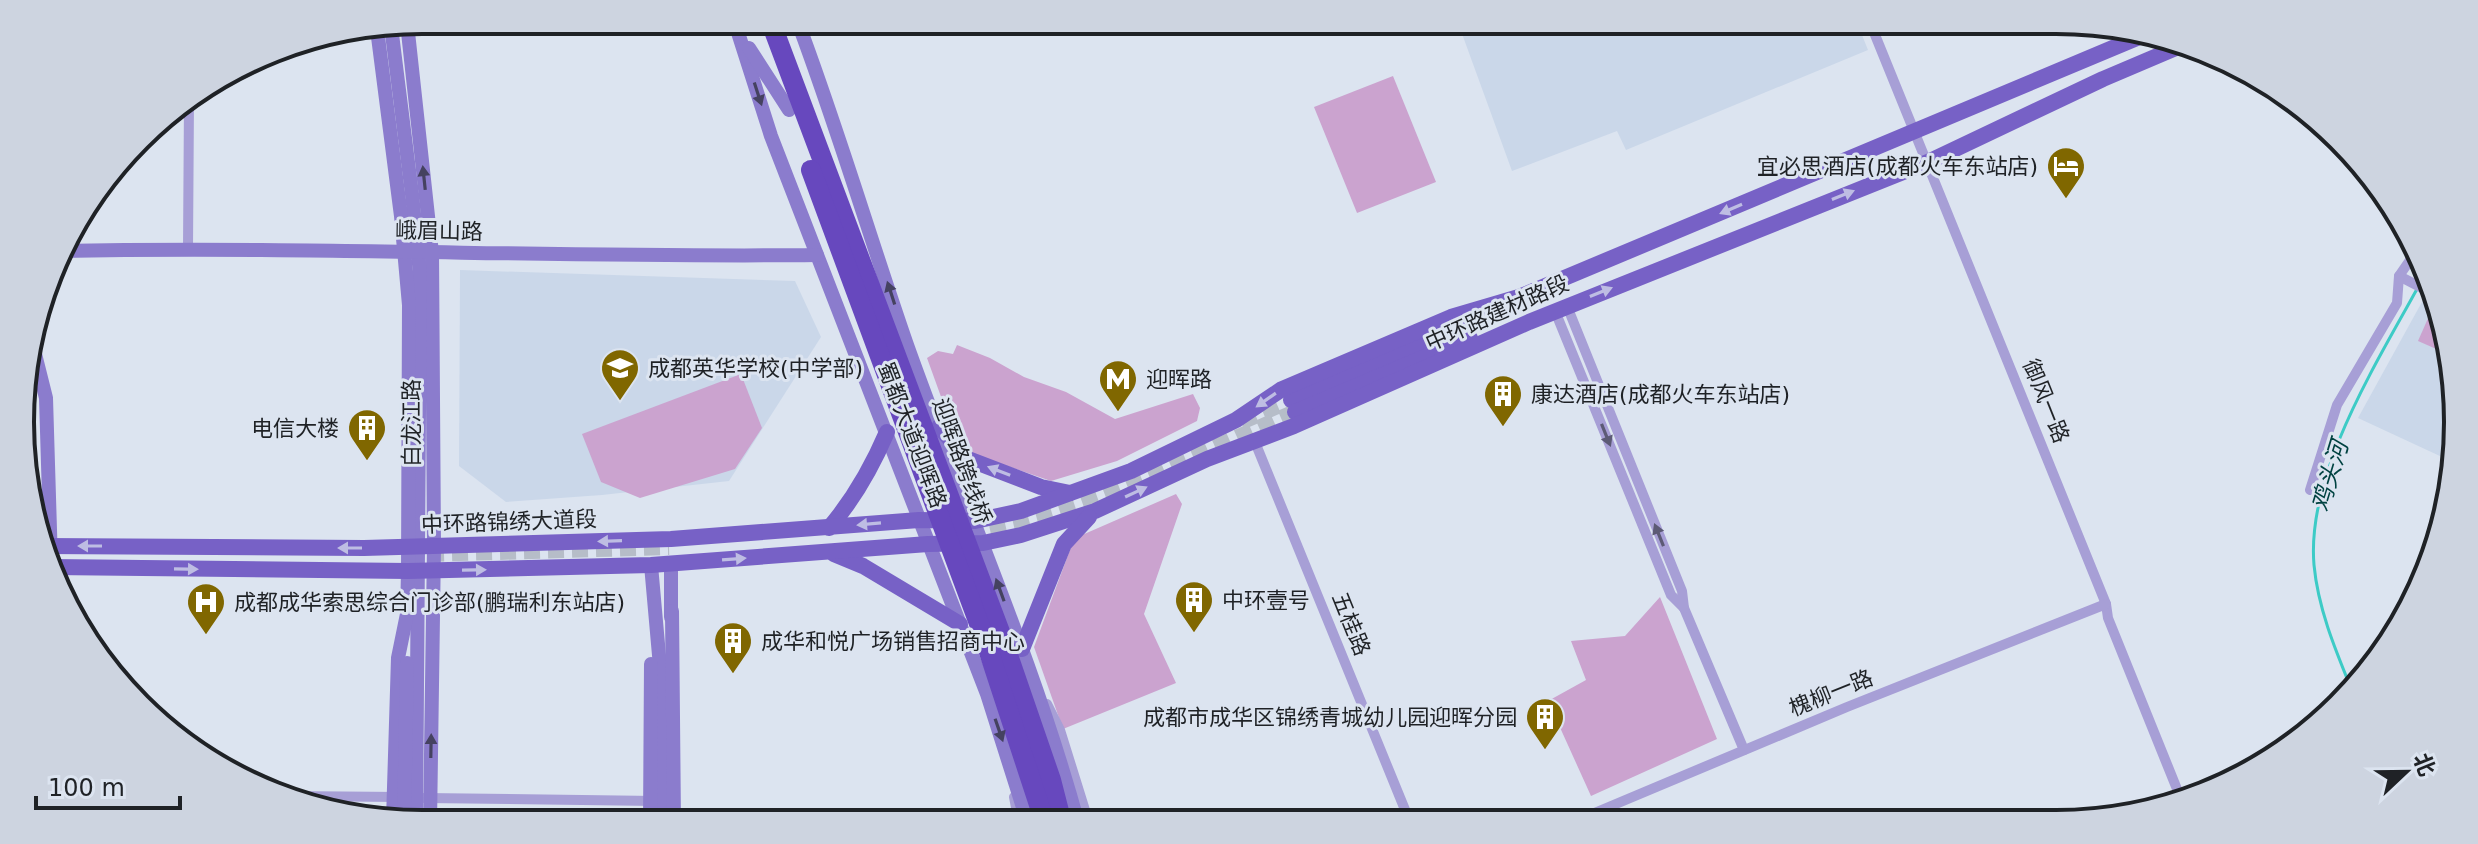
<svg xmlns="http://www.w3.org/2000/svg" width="2478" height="844" font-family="'DejaVu Sans','Noto Sans SC',sans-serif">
  <rect width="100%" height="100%" fill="#dce4f0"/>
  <!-- built -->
  <g fill="#cad7e9">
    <polygon points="1457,20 1856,20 1868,50 1626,150 1617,131 1512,171"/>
    <polygon points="460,270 795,281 821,337 729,481 602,495 506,502 459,466"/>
    <polygon points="2428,291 2454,369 2450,439 2442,457 2358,418"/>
  </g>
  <!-- green -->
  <g fill="#cba3cf">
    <polygon points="1393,76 1436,182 1357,213 1314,107"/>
    <polygon points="2433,307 2450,355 2418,341"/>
    <polygon points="957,345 990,358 1024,377 1066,392 1115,419 1193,394 1200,408 1197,421 1117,461 1051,481 969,453 957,441 927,358 938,351 953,354"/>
    <polygon points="741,374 762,428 735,469 640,498 601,482 582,434"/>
    <polygon points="1176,494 1182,504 1144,614 1176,683 1063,729 1034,647 1071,547 1082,535"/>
    <polygon points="1660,597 1717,739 1591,796 1548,701 1586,680 1571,641 1625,636"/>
  </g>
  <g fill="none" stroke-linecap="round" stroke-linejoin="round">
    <!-- stream -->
    <path stroke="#3dcbc6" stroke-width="3" d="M2351,688C2335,649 2318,608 2314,565C2306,471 2380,358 2423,278"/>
    <!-- primary-tunnel -->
    <g stroke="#b6bdc8" stroke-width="16" stroke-dasharray="16 8" stroke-linecap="butt">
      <polyline points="1241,422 1291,400"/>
      <path d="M966,532C1082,514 1188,458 1295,412"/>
      <polyline points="428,554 669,547"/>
    </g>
    <!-- street -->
    <g stroke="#a79fd6" stroke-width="10">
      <polyline points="1869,20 2106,604 2108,618 2181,799"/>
      <polyline points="2112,27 2120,45"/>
      <polyline points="188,248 189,100"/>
      <polyline points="2399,276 2428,291"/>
      <polyline points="1567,306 1682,591 1684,608 1744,750"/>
      <polyline points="1555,311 1671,595 1684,608"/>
      <polyline points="1255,442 1410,822"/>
      <polyline points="2310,490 2337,405 2397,303 2399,276 2415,253"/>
      <polyline points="1047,704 1060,730 1089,823"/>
      <polyline points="286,796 400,797"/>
      <polyline points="1014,797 1019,823"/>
      <polyline points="424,798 656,801"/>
      <polyline points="1573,822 1847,707 2106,604"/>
    </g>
    <!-- secondary -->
    <g stroke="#8b7ccd" stroke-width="14">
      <polyline points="734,20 771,136 987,694 1028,823"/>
      <path d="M797,20C837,126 869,235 906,342C963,503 1033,658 1078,823"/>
      <polyline points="407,23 432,253 434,546 430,824"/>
      <polyline points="391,26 412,194 420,274 416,823"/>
      <polyline points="377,29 401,216 409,305 408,571 407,614 398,658 393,820"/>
      <polyline points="749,48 789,110"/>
      <path d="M60,251C312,246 565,258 817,255"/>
      <polyline points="32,342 46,398 51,563"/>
      <polyline points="671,563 671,617"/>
      <polyline points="651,565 662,689 662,824"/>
      <polyline points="672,611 674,823"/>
      <polyline points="404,822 407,663"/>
      <polyline points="650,824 651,664"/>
    </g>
    <!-- primary -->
    <g stroke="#7761c6" stroke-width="16">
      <polyline points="1291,400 1457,330 1485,315"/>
      <polyline points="1295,412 1470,338"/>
      <polyline points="939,427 968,459 1041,487 1070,493"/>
      <path d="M829,528C854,499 872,467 887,432"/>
      <polyline points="43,546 364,548 671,539 919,520 975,521 1021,511 1131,471 1236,420 1282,389 1451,317 1519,297 2151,32"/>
      <polyline points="834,554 863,566 960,624"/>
      <polyline points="52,567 408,571 651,565 928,544 983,543 1021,535 1095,511 1207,459 1294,426 1529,322 1928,162 2103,79 2183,45"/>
      <polyline points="1022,649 1064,544 1089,517"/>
    </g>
    <!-- highway -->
    <g stroke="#6748be" stroke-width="20">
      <polyline points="770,20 1000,632 1051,780 1062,823"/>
      <polyline points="811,170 984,637 1045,823"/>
    </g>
  </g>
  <!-- one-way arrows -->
  <defs><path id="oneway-solid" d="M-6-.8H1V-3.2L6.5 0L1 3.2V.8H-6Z" transform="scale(2)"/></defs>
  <g fill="#454260">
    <use href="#oneway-solid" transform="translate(758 94) rotate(72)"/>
    <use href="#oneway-solid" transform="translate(424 178) rotate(-96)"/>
    <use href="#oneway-solid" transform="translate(891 293) rotate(-108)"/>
    <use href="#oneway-solid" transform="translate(1000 590) rotate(-110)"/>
    <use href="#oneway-solid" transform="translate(999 730) rotate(71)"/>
    <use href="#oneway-solid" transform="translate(431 746) rotate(-89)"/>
  </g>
  <g fill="#bebde3">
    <use href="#oneway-solid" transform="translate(1843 195) rotate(-22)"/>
    <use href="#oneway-solid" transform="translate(1731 209) rotate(157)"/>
    <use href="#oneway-solid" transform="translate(1601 292) rotate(-22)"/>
    <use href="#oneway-solid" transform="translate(1266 400) rotate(145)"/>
    <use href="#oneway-solid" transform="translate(999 471) rotate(-159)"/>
    <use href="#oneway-solid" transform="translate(1136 492) rotate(-25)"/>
    <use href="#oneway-solid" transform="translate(869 524) rotate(175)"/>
    <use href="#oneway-solid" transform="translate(610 541) rotate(178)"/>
    <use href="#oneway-solid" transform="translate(90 546) rotate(-180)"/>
    <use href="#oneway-solid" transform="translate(350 548) rotate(-180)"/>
    <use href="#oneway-solid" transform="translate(734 559) rotate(-4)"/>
    <use href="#oneway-solid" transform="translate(186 569) rotate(1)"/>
    <use href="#oneway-solid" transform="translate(474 570) rotate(-1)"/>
  </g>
  <g fill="#5c5a75">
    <use href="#oneway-solid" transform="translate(1606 435) rotate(68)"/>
    <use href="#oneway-solid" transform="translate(1659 535) rotate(-112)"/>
  </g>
  <!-- icons -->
  <defs>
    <g id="hotel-pin" transform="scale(2)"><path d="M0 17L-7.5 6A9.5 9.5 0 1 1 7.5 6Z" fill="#806700" stroke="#dce4f0"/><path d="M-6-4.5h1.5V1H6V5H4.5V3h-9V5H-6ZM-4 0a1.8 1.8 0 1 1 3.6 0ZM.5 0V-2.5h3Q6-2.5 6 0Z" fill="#fff"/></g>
    <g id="school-pin" transform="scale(2)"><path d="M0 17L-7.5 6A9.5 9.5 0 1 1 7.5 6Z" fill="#806700" stroke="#dce4f0"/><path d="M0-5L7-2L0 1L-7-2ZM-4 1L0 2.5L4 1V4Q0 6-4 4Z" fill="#fff"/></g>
    <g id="metro-pin" transform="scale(2)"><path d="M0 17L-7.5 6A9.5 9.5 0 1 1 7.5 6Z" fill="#806700" stroke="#dce4f0"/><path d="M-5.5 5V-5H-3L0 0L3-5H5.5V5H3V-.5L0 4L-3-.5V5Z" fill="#fff"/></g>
    <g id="building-pin" transform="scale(2)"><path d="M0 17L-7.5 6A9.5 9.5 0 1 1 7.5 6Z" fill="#806700" stroke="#dce4f0"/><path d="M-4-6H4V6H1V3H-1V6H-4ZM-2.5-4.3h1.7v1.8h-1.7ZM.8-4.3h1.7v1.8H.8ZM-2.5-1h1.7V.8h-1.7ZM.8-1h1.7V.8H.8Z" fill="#fff"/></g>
    <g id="hospital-pin" transform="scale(2)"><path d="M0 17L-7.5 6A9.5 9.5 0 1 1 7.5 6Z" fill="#806700" stroke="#dce4f0"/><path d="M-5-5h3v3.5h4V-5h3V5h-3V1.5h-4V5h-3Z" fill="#fff"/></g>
  </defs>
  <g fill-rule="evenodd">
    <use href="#hotel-pin" x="2066" y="166"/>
    <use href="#school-pin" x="620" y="368"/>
    <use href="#metro-pin" x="1118" y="379"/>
    <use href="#building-pin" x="1503" y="394"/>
    <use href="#building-pin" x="367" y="428"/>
    <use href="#building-pin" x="1194" y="600"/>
    <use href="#hospital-pin" x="206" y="602"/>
    <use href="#building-pin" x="733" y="641"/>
    <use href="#building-pin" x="1545" y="717"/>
  </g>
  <g text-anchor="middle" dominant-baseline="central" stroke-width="6" stroke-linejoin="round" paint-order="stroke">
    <!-- poi labels -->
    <g font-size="22" fill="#1f2226" stroke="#dce4f0" text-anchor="start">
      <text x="2038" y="166" text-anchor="end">宜必思酒店(成都火车东站店)</text>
      <text x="648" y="368">成都英华学校(中学部)</text>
      <text x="1146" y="379">迎晖路</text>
      <text x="1531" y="394">康达酒店(成都火车东站店)</text>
      <text x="339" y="428" text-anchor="end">电信大楼</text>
      <text x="1222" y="600">中环壹号</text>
      <text x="234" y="602">成都成华索思综合门诊部(鹏瑞利东站店)</text>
      <text x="761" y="641">成华和悦广场销售招商中心</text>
      <text x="1517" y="717" text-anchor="end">成都市成华区锦绣青城幼儿园迎晖分园</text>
    </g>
    <!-- street labels -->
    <g font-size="22" fill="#1f2226" stroke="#dce4f0">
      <text transform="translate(439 231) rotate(1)">峨眉山路</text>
      <text transform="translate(1497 313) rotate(-24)">中环路建材路段</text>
      <text transform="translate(2046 401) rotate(68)">御风一路</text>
      <text transform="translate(411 423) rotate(-90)">白龙江路</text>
      <text transform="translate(912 435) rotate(69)">蜀都大道迎晖路</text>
      <text transform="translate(962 461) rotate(70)">迎晖路跨线桥</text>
      <text transform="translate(509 522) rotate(-2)">中环路锦绣大道段</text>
      <text transform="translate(1351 624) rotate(68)">五桂路</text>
      <text transform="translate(1831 693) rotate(-22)">槐柳一路</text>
    </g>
    <!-- water labels -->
    <g font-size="24" font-style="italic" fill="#014241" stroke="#dce4f0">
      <text transform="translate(2330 476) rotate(-73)">鸡头河</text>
    </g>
  </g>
  <!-- crop -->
  <path d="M0 0H2478V844H0ZM422 34H2056A388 388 0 0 1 2444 422V422A388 388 0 0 1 2056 810H422A388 388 0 0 1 34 422V422A388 388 0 0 1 422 34Z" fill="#cdd4e0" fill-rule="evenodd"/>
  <path fill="none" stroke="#1f2226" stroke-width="4" d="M422 34H2056A388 388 0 0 1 2444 422V422A388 388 0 0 1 2056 810H422A388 388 0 0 1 34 422V422A388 388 0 0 1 422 34Z"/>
  <!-- north arrow -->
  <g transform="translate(2406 772) rotate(68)" stroke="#dce4f0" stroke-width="6" paint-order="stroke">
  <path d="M0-6L14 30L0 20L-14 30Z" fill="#1f2226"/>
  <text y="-12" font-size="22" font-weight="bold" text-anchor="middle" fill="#1f2226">北</text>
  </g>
  <!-- scale -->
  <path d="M36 796v12h144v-12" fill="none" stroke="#1f2226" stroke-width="4"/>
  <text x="48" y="796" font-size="24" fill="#1f2226" stroke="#dce4f0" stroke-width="6" paint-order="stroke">100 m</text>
</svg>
